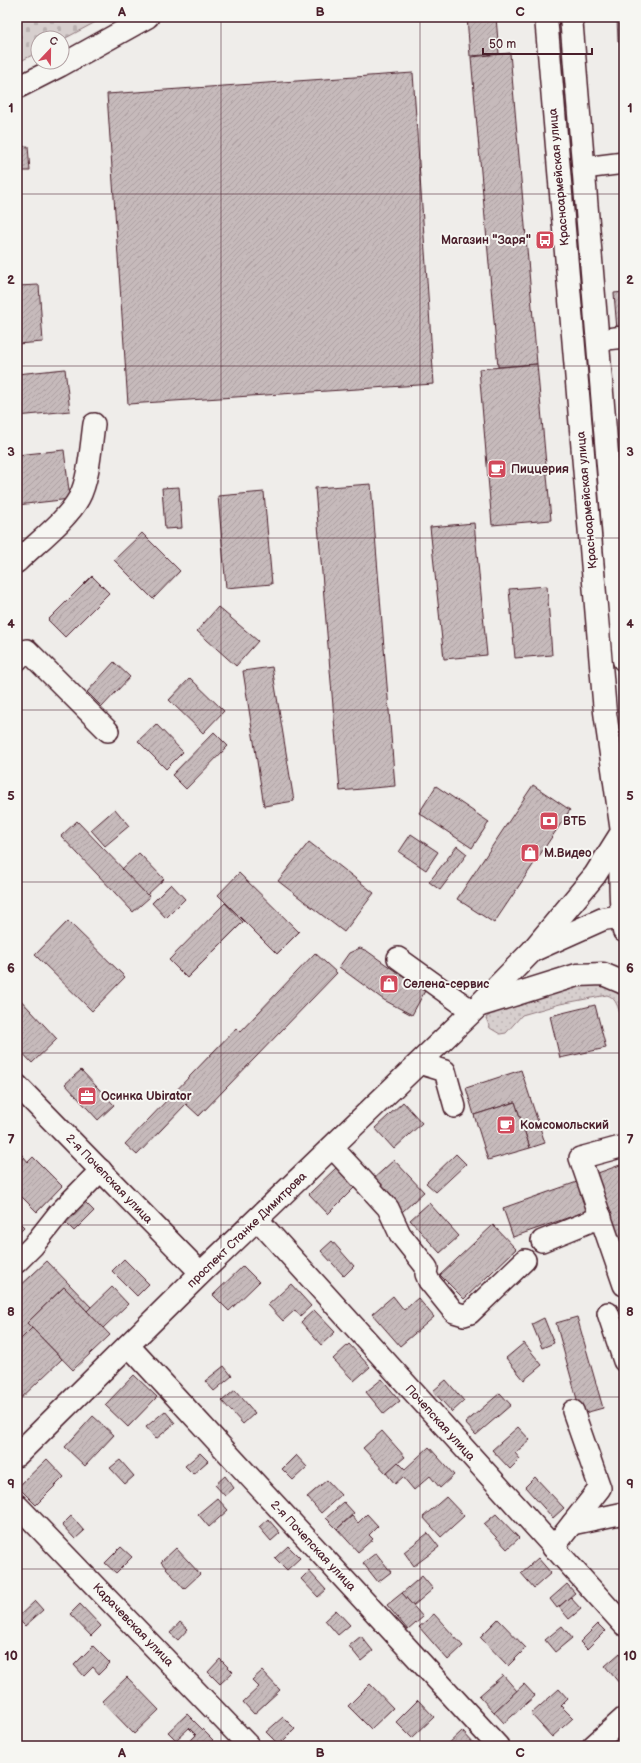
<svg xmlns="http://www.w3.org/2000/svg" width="641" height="1763" font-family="'Balsamiq Sans',sans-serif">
  <defs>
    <pattern id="grass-dots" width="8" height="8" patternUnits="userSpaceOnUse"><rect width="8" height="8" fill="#d7cfce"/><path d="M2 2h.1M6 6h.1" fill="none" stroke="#bab1b1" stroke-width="1.8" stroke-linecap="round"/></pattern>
    <pattern id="cemetery-stones" width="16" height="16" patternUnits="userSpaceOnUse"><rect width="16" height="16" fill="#d7cfce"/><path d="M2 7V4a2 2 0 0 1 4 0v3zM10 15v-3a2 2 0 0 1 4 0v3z" fill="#bab1b1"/></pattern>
    <pattern id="building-hatch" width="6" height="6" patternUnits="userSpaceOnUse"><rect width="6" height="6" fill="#c6babb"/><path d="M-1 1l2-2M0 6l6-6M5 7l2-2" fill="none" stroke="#ac9fa1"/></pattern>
  </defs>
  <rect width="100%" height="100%" fill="#efedea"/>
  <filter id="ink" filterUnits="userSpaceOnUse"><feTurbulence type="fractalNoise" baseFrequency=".025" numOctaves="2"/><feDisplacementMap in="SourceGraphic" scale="8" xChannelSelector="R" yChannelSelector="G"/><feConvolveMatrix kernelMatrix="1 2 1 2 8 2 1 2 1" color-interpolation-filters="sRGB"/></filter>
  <g filter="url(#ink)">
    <!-- grass -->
    <path fill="url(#grass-dots)" stroke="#90777c" d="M608,982L624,991V1037C621,1024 621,999 607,995L560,1004L522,1015L506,1033L500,1034L490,1028L486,1018C516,992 569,987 608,982Z"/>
    <!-- cemetery -->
    <polygon fill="url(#cemetery-stones)" stroke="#90777c" points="17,17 105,17 62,40 62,38 38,38 38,52 17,63"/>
    <!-- building -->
    <g fill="url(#building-hatch)" stroke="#4a1f2b">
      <polygon points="467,17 496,17 499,54 470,56"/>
      <polygon points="617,17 624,17 624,42 618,42"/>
      <polygon points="510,53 537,364 498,367 471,57"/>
      <polygon points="413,73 434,384 128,404 107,94"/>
      <polygon points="28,146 30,171 17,171 17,147"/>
      <polygon points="39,285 43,342 17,344 17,286"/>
      <polygon points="624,292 624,329 617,330 614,293"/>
      <polygon points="537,364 551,520 492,525 479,369"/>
      <polygon points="65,369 70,411 17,416 17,374"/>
      <polygon points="64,450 70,499 17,505 17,455"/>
      <polygon points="371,484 395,786 340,791 315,488"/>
      <polygon points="179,487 182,528 165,529 162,488"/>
      <polygon points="264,492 272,584 226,588 218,496"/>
      <polygon points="474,523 487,655 444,659 430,527"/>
      <polygon points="142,533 180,571 153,599 114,560"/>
      <polygon points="92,576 109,593 65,637 48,620"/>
      <polygon points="547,586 552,655 515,658 509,589"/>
      <polygon points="218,607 258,641 236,666 197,631"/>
      <polygon points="114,662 130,677 102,707 87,692"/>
      <polygon points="272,667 294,801 264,806 243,671"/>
      <polygon points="190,678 224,711 203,733 169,700"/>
      <polygon points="156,724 183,752 166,769 138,741"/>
      <polygon points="214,732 228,746 186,789 172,775"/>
      <polygon points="533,785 570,810 494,923 457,899"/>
      <polygon points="436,786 489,822 472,848 419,813"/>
      <polygon points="115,809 129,826 105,846 91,830"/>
      <polygon points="77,821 150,897 133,912 61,836"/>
      <polygon points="411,834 438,852 426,870 399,852"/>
      <polygon points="309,842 374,893 344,932 278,881"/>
      <polygon points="457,846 467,854 440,890 429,882"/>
      <polygon points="139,853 164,879 147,895 122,869"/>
      <polygon points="239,873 299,932 277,954 218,895"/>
      <polygon points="171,884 185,899 166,918 152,903"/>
      <polygon points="225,903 243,922 187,978 169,960"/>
      <polygon points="68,921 125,977 92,1011 35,955"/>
      <polygon points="360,948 367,951 398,973 426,989 412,1015 384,1000 339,967 349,953"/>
      <polygon points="315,953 337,973 199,1116 186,1104 137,1155 125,1144 236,1028 240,1032"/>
      <polygon points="17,996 57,1039 32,1063 17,1047"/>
      <polygon points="595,1005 606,1048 560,1058 550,1016"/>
      <polygon points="81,1070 114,1105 98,1120 65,1084"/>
      <polygon points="521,1070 545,1143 530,1148 515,1102 474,1115 466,1088"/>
      <polygon points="403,1102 422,1123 394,1149 375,1128"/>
      <polygon points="515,1102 530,1148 488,1160 474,1115"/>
      <polygon points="17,1150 24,1157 17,1164"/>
      <polygon points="456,1154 466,1164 436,1192 426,1183"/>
      <polygon points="24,1157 28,1162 33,1157 62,1186 37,1212 17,1192 17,1164"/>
      <polygon points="394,1160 424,1192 402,1212 372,1180"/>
      <polygon points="623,1164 624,1166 624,1252 595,1174"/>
      <polygon points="339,1165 358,1184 328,1214 309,1194"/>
      <polygon points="577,1182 587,1211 513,1237 503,1208"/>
      <polygon points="83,1200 94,1211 74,1231 63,1220"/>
      <polygon points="429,1203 459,1236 440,1253 410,1220"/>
      <polygon points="17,1220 24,1227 17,1234"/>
      <polygon points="493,1225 516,1249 464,1299 440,1275"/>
      <polygon points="332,1241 354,1266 344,1276 321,1251"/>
      <polygon points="124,1259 149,1284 137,1296 112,1271"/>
      <polygon points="47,1261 91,1307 87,1311 64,1287 27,1323 32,1328 17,1343 17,1289"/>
      <polygon points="243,1266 259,1282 229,1311 213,1295"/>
      <polygon points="291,1284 311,1306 300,1316 295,1310 283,1321 268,1305"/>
      <polygon points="64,1287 110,1335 73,1370 27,1323"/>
      <polygon points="112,1287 128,1304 103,1328 87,1311"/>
      <polygon points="393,1296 404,1310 418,1298 434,1317 400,1346 372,1314"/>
      <polygon points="314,1310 335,1332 321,1345 301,1322"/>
      <polygon points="624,1312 624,1322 621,1314"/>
      <polygon points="577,1317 603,1408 581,1414 556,1323"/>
      <polygon points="544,1318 554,1343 542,1348 532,1324"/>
      <polygon points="32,1328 62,1359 17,1402 17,1343"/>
      <polygon points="524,1343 542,1365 524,1380 506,1358"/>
      <polygon points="349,1344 370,1367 354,1381 333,1359"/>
      <polygon points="224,1366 232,1376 214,1391 205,1381"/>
      <polygon points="134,1375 157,1397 128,1427 105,1405"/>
      <polygon points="382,1379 400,1401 384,1414 366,1392"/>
      <polygon points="446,1380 464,1401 452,1412 433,1391"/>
      <polygon points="235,1390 255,1413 243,1424 222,1401"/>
      <polygon points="500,1393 511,1405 476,1435 465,1423"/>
      <polygon points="165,1411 175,1423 156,1439 146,1427"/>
      <polygon points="93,1416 114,1435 85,1466 65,1447"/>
      <polygon points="518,1427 530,1440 515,1453 520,1459 510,1469 492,1450"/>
      <polygon points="382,1431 405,1457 386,1473 363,1448"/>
      <polygon points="429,1447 454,1475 440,1488 430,1476 414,1490 403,1477 395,1484 386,1473 398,1462 405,1469"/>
      <polygon points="200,1453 208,1461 193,1474 185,1466"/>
      <polygon points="296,1455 307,1467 293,1480 282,1469"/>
      <polygon points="47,1459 64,1477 36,1505 18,1487"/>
      <polygon points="120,1460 134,1476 125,1484 110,1468"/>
      <polygon points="225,1476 234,1488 225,1496 215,1485"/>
      <polygon points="535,1477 564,1508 553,1518 525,1487"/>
      <polygon points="327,1480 341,1495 321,1513 307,1497"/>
      <polygon points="446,1497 464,1516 441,1537 423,1517"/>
      <polygon points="217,1498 228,1510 209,1527 198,1514"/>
      <polygon points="344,1502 354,1513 337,1529 326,1518"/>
      <polygon points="367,1514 378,1526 369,1535 373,1539 358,1552 337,1529 352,1516 358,1523"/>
      <polygon points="496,1514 519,1538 507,1549 484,1524"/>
      <polygon points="71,1516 84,1531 75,1539 62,1525"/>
      <polygon points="268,1519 280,1533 271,1541 259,1527"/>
      <polygon points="428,1533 439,1547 414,1566 404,1552"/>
      <polygon points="288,1546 300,1558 287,1570 275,1558"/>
      <polygon points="121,1547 132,1557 116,1573 105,1563"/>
      <polygon points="176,1548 200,1574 184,1589 161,1562"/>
      <polygon points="376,1553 391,1572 378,1582 363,1563"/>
      <polygon points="538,1558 551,1573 534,1588 521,1573"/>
      <polygon points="309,1571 326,1590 318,1597 301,1579"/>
      <polygon points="422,1576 433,1589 413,1606 402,1593"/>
      <polygon points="567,1584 575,1593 557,1608 550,1599"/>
      <polygon points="402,1593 423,1617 408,1630 387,1605"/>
      <polygon points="570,1597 581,1609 569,1619 559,1607"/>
      <polygon points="35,1601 43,1610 25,1626 17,1618"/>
      <polygon points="80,1604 101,1626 91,1636 70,1614"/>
      <polygon points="336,1610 350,1625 338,1635 325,1620"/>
      <polygon points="434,1614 463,1646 448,1660 419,1627"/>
      <polygon points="498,1619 526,1648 508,1666 480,1637"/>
      <polygon points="180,1622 188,1629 178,1640 170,1633"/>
      <polygon points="598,1624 605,1631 587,1649 580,1642"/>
      <polygon points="562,1626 572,1638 555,1652 545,1640"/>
      <polygon points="361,1636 373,1651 361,1661 349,1646"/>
      <polygon points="93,1646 110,1663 99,1674 93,1667 84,1676 74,1665"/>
      <polygon points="620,1653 624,1658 624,1681 620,1684 605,1666"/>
      <polygon points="220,1659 233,1672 220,1684 208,1672"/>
      <polygon points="262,1671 280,1690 254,1714 243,1702 259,1687 252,1680"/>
      <polygon points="503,1675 517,1691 494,1712 479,1696"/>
      <polygon points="127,1677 159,1710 134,1734 102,1701"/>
      <polygon points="370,1684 393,1708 371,1729 348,1706"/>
      <polygon points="524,1684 535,1696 504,1723 494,1712"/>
      <polygon points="559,1689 568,1699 561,1706 573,1718 552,1737 531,1714"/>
      <polygon points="418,1700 434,1717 412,1738 396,1722"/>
      <polygon points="187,1714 213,1740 207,1746 193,1746 189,1742 196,1735 189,1728 176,1740 168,1732"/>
      <polygon points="283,1717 295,1729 279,1745 266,1732"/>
      <polygon points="462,1731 476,1746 446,1746"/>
      <polygon points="624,1738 624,1746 616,1746"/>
    </g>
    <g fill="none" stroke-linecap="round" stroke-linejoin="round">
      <!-- minor casing -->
      <g stroke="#4a1f2b" stroke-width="24">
        <g id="minor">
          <polyline points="17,88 60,66 148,17"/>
          <polyline points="584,168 624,163"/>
          <polyline points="598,340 624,337"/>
          <path d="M17,562C35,544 67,520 79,498C89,480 91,445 94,424"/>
          <polyline points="17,660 27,650 108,731"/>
          <polyline points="398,958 472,1011"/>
          <polyline points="419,1063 445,1071 455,1107"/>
          <polyline points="17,1085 201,1273"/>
          <polyline points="624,1146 580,1158 624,1285"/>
          <polyline points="332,1147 388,1208 400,1234 427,1268 426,1274 429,1281 454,1312 464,1315 470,1313 525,1260"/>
          <polyline points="258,1220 624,1625"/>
          <polyline points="542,1241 601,1217"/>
          <polyline points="17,1262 33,1246 59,1213 101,1170"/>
          <polyline points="608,1313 624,1361"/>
          <polyline points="128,1345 498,1746"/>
          <polyline points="17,1505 249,1746"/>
          <polyline points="572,1524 624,1513"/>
          <polyline points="553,1548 600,1488 573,1411"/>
          <polyline points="593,1746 624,1718"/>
        </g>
      </g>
      <!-- major casing -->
      <g stroke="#4a1f2b" stroke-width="25">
        <g id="major">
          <polyline points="571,17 624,660"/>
          <path d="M622,833C620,865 619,899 624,931"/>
          <polyline points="536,949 603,919 624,916"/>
          <polyline points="481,1005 577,975 603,974 624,983"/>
          <polyline points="17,1455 201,1273 478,1006 532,951 595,875 622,832 605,712 546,17"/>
        </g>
      </g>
      <!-- minor -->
      <use href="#minor" stroke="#f6f6f2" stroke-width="21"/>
      <!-- major -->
      <use href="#major" stroke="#f6f6f2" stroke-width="22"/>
    </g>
  </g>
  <!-- grid -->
  <path fill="none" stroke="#4a1f2b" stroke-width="1" stroke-opacity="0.55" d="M221,17V1746M420,17V1746M17,194H624M17,366H624M17,538H624M17,710H624M17,882H624M17,1053H624M17,1225H624M17,1397H624M17,1569H624"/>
  <!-- icons -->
  <defs>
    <g id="bus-square" transform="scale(1)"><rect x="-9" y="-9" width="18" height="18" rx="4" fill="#d1495b" stroke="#f6f6f2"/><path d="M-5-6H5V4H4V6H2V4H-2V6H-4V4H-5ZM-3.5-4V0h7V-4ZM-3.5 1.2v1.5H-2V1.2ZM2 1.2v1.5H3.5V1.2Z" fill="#fff"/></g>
    <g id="cafe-square" transform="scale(1)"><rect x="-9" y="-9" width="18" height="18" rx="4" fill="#d1495b" stroke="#f6f6f2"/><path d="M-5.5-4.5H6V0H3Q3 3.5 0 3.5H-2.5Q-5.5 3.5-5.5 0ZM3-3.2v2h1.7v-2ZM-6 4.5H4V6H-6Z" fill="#fff"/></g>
    <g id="bank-square" transform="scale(1)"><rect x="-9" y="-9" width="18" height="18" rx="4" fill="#d1495b" stroke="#f6f6f2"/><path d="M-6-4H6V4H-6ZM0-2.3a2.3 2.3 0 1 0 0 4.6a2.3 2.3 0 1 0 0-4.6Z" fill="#fff"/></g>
    <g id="shop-square" transform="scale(1)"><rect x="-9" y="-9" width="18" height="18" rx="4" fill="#d1495b" stroke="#f6f6f2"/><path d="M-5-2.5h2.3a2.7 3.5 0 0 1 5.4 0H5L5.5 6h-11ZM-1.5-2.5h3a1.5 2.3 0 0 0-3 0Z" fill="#fff"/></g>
    <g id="office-square" transform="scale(1)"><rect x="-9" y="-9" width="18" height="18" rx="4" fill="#d1495b" stroke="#f6f6f2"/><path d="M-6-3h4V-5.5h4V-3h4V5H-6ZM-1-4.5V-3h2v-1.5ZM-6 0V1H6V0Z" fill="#fff"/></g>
  </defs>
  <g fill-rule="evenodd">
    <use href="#bus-square" x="545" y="240"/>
    <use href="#cafe-square" x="497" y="469"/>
    <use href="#bank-square" x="549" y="821"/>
    <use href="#shop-square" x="530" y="853"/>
    <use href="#shop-square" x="389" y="984"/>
    <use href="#office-square" x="87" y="1096"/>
    <use href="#cafe-square" x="506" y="1125"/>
  </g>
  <g text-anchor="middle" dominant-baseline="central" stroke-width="4" stroke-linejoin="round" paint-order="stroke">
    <!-- street labels -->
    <g font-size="12" fill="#4a1f2b" stroke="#f6f6f2">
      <text transform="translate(559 177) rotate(-95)">Красноармейская улица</text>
      <text transform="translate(587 500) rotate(-95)">Красноармейская улица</text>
      <text transform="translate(109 1179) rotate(46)">2-я Почепская улица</text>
      <text transform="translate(247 1230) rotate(-44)">проспект Станке Димитрова</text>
      <text transform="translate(440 1423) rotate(48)">Почепская улица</text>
      <text transform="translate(313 1546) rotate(47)">2-я Почепская улица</text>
      <text transform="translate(133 1625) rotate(46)">Карачевская улица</text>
    </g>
    <!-- poi labels -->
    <g font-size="12" font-weight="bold" fill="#4a1f2b" stroke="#f6f6f2" text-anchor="start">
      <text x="531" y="240" text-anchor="end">Магазин "Заря"</text>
      <text x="511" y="469">Пиццерия</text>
      <text x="563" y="821">ВТБ</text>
      <text x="544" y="853">М.Видео</text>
      <text x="403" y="984">Селена-сервис</text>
      <text x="101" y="1096">Осинка Ubirator</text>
      <text x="520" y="1125">Комсомольский</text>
    </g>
  </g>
  <!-- margin -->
  <rect width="641" height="1763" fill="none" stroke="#f6f6f2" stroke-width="44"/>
  <!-- north arrow -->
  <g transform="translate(50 50) rotate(22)"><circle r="19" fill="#f6f6f2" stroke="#b1a0a2"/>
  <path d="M0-3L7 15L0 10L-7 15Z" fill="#d1495b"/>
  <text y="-6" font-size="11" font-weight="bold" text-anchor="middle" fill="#4a1f2b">С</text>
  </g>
  <!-- scale -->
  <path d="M483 48v6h109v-6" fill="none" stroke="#4a1f2b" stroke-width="2"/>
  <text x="489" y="48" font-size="12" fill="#4a1f2b" stroke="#f6f6f2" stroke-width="3" paint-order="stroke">50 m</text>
  <rect x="22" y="22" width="597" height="1719" fill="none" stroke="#4a1f2b" stroke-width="1.5"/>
  <g font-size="13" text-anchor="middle" font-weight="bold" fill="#4a1f2b">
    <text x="122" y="16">A</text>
    <text x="320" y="16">B</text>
    <text x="520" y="16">C</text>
    <text x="11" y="112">1</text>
    <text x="630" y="112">1</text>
    <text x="11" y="284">2</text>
    <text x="630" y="284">2</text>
    <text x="11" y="456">3</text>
    <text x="630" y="456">3</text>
    <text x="11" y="628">4</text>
    <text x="630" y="628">4</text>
    <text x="11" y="800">5</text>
    <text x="630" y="800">5</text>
    <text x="11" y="972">6</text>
    <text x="630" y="972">6</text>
    <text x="11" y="1144">7</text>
    <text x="630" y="1144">7</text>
    <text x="11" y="1316">8</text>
    <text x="630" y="1316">8</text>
    <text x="11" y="1488">9</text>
    <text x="630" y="1488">9</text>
    <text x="11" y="1660">10</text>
    <text x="630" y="1660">10</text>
    <text x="122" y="1757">A</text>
    <text x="320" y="1757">B</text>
    <text x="520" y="1757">C</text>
  </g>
</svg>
